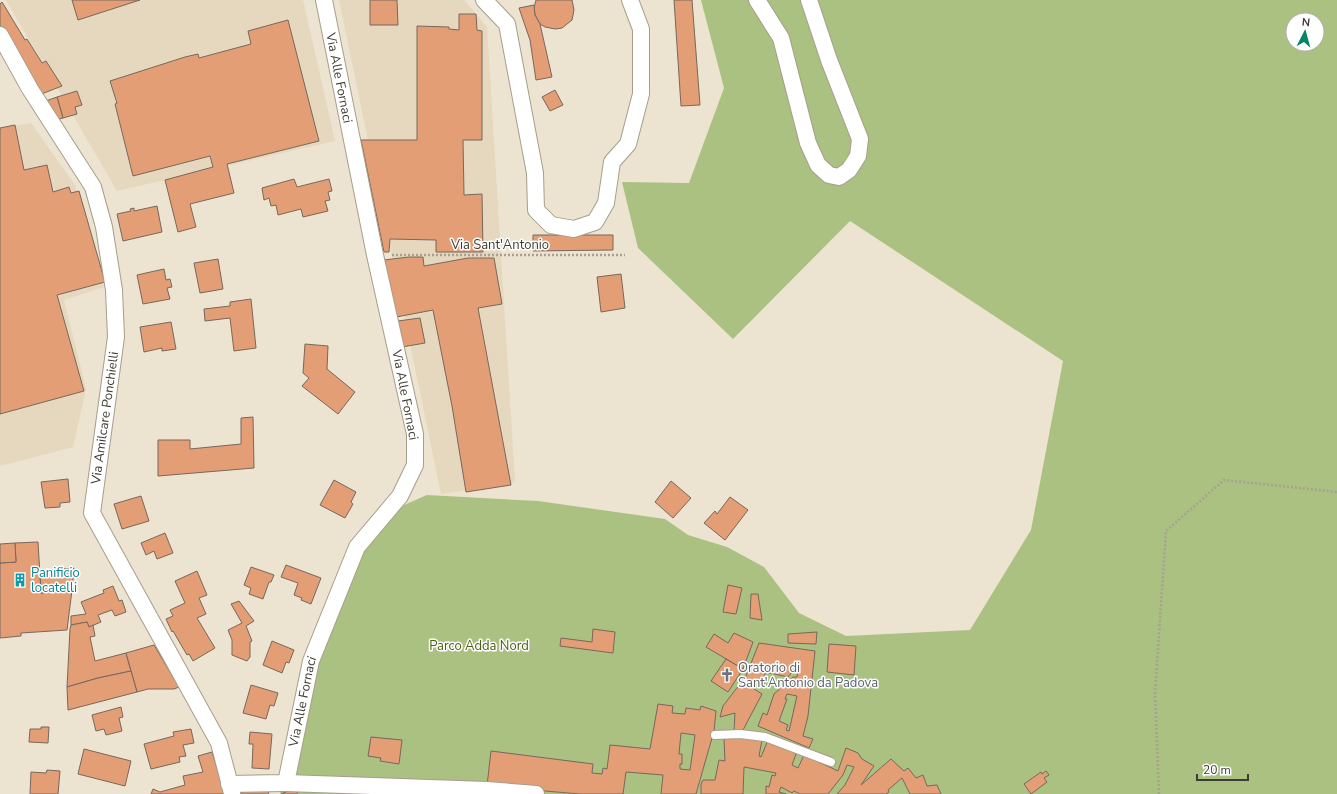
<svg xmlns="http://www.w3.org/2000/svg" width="1337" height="794" font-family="'Nunito Sans',sans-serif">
  <rect width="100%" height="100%" fill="#ece3d0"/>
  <!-- built -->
  <g fill="#e5d8be">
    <polygon points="6,0 303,0 335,141 117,191"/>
    <polygon points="339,0 464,0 487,27 515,482 441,494"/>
    <polygon points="31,123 75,185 104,287 64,300 86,389 73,447 0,466 0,129"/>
  </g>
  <!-- green -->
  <path fill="#abc181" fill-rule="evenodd" d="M701,0H1337V794H280L332,609L364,544L395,509L427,495L538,501L665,519L688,535L727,547L764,567L799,613L846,636L970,630L1031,530L1063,361L850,221L733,339L638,248L622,182L689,183L724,88ZM1293,20H1317V44H1293Z"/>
  <!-- building -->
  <g fill="#e39e75" stroke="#78675d" fill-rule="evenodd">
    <polygon points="72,0 140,0 78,20"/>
    <polygon points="370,0 397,0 398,25 370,25"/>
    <polygon points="536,0 572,0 574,10 572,20 562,28 555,29 545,27 540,24 535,15 534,8"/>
    <polygon points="674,0 692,0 700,105 681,106"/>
    <polygon points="2,2 25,40 27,39 42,63 46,61 62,86 39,95 0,32 0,4"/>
    <polygon points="534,5 535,15 540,24 552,77 536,80 530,40 519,8"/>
    <polygon points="459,14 476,14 477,30 482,31 482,140 463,140 464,195 482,194 483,252 436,252 436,240 390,239 389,252 384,252 361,140 417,140 417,26 449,27 449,29 459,30"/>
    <polygon points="288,20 319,141 227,164 234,193 190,204 196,227 178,232 165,180 213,167 210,156 133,176 115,104 117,103 110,81 185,57 198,54 199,58 251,44 248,31"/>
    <polygon points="555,90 563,105 550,111 542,97"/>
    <polygon points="77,91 82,105 75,107 77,114 63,118 57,97"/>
    <polygon points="57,97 63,118 55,120 43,102"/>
    <polygon points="15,125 24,170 47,165 53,192 69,187 71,193 79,191 105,282 57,295 84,391 0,414 0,128"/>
    <polygon points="294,179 297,187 329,179 332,191 328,192 330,200 325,201 328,211 303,217 301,209 278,215 276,205 271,206 269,198 264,200 262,188"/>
    <polygon points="157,206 162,232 123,241 117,214 131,211 130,209 134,208 134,211"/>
    <polygon points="533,235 613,235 613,250 533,251"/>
    <polygon points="409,257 423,257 424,266 468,258 494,258 502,304 478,308 511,485 466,492 452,406 433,310 391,318 384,260"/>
    <polygon points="218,259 223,289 200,293 194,263"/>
    <polygon points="164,269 166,280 170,279 172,287 167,288 170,299 143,304 137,275"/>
    <polygon points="621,274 625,308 601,312 597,277"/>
    <polygon points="251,299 256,348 234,351 230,318 205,321 204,309 230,306 230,302"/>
    <polygon points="420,318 425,343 402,347 398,321"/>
    <polygon points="171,322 176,349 162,351 162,348 144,352 140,327"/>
    <polygon points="305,344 328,346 327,369 355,392 338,414 302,386 309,378 303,373"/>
    <polygon points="253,417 254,468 158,476 158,440 190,440 190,449 241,444 241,418"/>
    <polygon points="68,479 70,502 60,503 60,507 45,508 41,482"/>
    <polygon points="334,480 356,492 351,502 353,504 345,518 320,505"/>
    <polygon points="671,481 691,498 673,518 655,502"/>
    <polygon points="141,496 149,521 122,529 114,504"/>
    <polygon points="730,497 748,510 725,540 704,523 715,511 717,514"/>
    <polygon points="165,533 173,553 157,559 154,551 146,555 141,543"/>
    <polygon points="38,542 41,593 72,590 67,630 21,633 21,636 0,638 0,563 16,562 15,543"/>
    <polygon points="15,543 16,562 0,563 0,544"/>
    <polygon points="286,565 321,578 311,604 301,600 302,598 294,595 298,583 281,577"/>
    <polygon points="251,567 274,575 271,582 269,582 263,599 249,594 251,588 244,585"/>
    <polygon points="74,568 72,590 41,593 40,571"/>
    <polygon points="197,571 207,595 199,598 206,614 197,618 215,648 193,661 189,654 187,655 173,631 172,632 166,619 173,616 170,610 185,603 175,581"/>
    <polygon points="728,585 742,588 736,614 723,612"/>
    <polygon points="113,586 119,601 122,600 126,612 115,616 112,610 98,615 101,622 89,627 87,622 71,625 71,616 86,614 81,602 104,593 103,590"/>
    <polygon points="751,594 758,594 762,620 750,618"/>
    <polygon points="239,601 254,621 246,626 252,641 250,642 250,657 247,661 232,655 232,640 228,630 242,623 231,604"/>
    <polygon points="87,622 89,627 93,625 95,636 90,637 95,661 126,653 131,671 98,678 67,687 70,629 71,625"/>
    <polygon points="593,629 615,632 613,653 560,646 561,638 592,642"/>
    <polygon points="817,632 816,644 788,643 788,634"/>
    <polygon points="734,633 753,642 743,669 706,647 714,634 728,643"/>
    <polygon points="272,641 294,650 289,663 286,662 282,673 263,665"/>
    <path d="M759,643L815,651L808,716L803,736L813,739L809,748L758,726L763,713L767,715L774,694L793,677H797L798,669L795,668L788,677L765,672L764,685L756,682L754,689L762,694L743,730L734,731L735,713L720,717L723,706L746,676ZM787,694L797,696L789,731L786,730L788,725L779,721L787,699H785Z"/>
    <polygon points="829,644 856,646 854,675 827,672"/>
    <polygon points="154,645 179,687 174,689 148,689 137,692 126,653"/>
    <polygon points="726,659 743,669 728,692 711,681"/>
    <polygon points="131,671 137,692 68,710 67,687 98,678"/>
    <polygon points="251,685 278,693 274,706 270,705 266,719 243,713"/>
    <path d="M658,704L673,706L672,713L685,714L686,708L700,710L701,706L716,711L714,731L696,794H661L663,775L626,772L623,794H580L487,786L491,751L593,764L592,773L602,774L603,768L607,769L610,745L650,749ZM681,733L695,735L690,770L680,769V764H682V754H679Z"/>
    <polygon points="121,707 123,717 119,718 122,731 106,735 104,729 96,731 92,715"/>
    <polygon points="41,727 49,727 48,743 29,742 30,729 41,729"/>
    <polygon points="191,729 194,743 183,745 186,756 179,757 180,762 151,769 144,744 174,736 173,732"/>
    <polygon points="250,732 272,734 269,769 252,768 253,744 249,744"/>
    <polygon points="371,737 402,740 399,764 380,761 381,758 368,756"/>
    <polygon points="740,737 762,740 759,756 761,757 768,740 797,751 792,765 798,768 804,755 838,771 846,748 858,753 862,759 874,766 861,785 891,759 904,771 908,768 916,778 923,775 927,786 937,785 941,794 910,794 902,778 888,790 889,792 886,794 837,794 845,785 854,767 847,765 843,775 828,794 800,794 794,791 792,793 781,787 779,792 786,794 766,794 766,786 769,787 772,775 775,776 776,773 744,767 743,794 701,794 701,784 703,780 715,780 719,760 725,761 724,739"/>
    <polygon points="84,749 131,761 125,786 78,774"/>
    <polygon points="212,752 225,794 151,794 153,789 160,792 185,785 183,776 203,772 198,756"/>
    <polygon points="47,770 60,771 58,794 30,794 31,772 46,773"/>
    <polygon points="1046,771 1049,775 1044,778 1047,782 1031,794 1024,784 1041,772 1042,774"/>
    <polygon points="270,790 268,794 237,794 237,792"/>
    <polygon points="298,790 297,794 281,794 288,791"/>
  </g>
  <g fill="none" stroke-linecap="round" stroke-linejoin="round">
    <!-- lane casing -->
    <g stroke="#a69e8c" stroke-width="10">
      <polyline id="lane" points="715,735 740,734 765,737 831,762"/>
    </g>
    <!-- street casing -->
    <g stroke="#a69e8c" stroke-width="18">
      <g id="street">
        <polyline points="484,0 507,24 535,173 536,210 551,225 574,229 595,222 606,203 612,162 628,144 641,94 641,29 630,0"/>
        <polyline points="757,0 781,38 808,143 818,165 829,175 839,177 849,170 858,156 860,139 829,60 809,0"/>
        <polyline points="0,35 30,89 93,187 104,227 114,290 116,337 92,513 219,743 232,793"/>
        <polyline points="286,783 487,790 536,794"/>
        <path id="s1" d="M229,784L286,783L311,661L357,547L400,496L415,465V434L375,255L324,0"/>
      </g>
    </g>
    <!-- path -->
    <g stroke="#a8a193" stroke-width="2.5" stroke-dasharray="2 2" stroke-linecap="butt">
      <polyline points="392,255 625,255"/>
      <polyline points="1159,794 1155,693 1166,531 1224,480 1337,492"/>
    </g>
    <!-- lane -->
    <use href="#lane" stroke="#fff" stroke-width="8"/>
    <!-- street -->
    <use href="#street" stroke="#fff" stroke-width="16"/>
  </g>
  <!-- icons -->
  <defs>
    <g id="building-bare" transform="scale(1.08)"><path d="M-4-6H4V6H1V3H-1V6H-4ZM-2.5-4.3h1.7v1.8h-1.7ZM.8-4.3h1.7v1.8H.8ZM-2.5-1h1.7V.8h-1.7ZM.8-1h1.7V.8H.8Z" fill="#0f9aa8" stroke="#fff" stroke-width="2.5" paint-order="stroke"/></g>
    <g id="church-bare" transform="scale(1.08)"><path d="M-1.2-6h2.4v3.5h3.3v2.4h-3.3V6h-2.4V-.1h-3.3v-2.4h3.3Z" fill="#6b7280" stroke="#fff" stroke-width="2.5" paint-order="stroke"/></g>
  </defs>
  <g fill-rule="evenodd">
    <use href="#building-bare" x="20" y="580"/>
    <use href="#church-bare" x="727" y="675"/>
  </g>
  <g text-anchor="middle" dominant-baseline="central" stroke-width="3" stroke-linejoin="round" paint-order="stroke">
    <!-- street labels -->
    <g font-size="13" fill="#3f3b34" stroke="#fff">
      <text transform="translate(339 78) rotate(79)">Via Alle Fornaci</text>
      <text x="500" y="245">Via Sant'Antonio</text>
      <text transform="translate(405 395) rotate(79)">Via Alle Fornaci</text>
      <text transform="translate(105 418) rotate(-82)">Via Amilcare Ponchielli</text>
      <text stroke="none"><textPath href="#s1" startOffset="140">Via Alle Fornaci</textPath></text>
    </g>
    <!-- culture labels -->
    <g font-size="13" fill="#0d838f" stroke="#fff" text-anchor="start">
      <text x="31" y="573">Panificio<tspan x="31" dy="15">locatelli</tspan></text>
    </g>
    <!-- park labels -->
    <g font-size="13" fill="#4b5f10" stroke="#fff">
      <text x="479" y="646">Parco Adda Nord</text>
    </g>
    <!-- worship labels -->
    <g font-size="13" fill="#5b616d" stroke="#fff" text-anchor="start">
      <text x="738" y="668">Oratorio di<tspan x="738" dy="15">Sant'Antonio da Padova</tspan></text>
    </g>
  </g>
  <!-- north arrow -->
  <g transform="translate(1305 32) rotate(6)"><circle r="19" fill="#ffffff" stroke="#b2b1ae"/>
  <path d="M0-3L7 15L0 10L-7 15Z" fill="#058567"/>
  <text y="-6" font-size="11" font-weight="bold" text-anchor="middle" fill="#3f3b34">N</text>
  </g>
  <!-- scale -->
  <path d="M1197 774v6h51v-6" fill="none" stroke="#3f3b34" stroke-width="2"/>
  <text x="1203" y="774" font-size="12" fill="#3f3b34" stroke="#ffffff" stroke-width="3" paint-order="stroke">20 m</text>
</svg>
